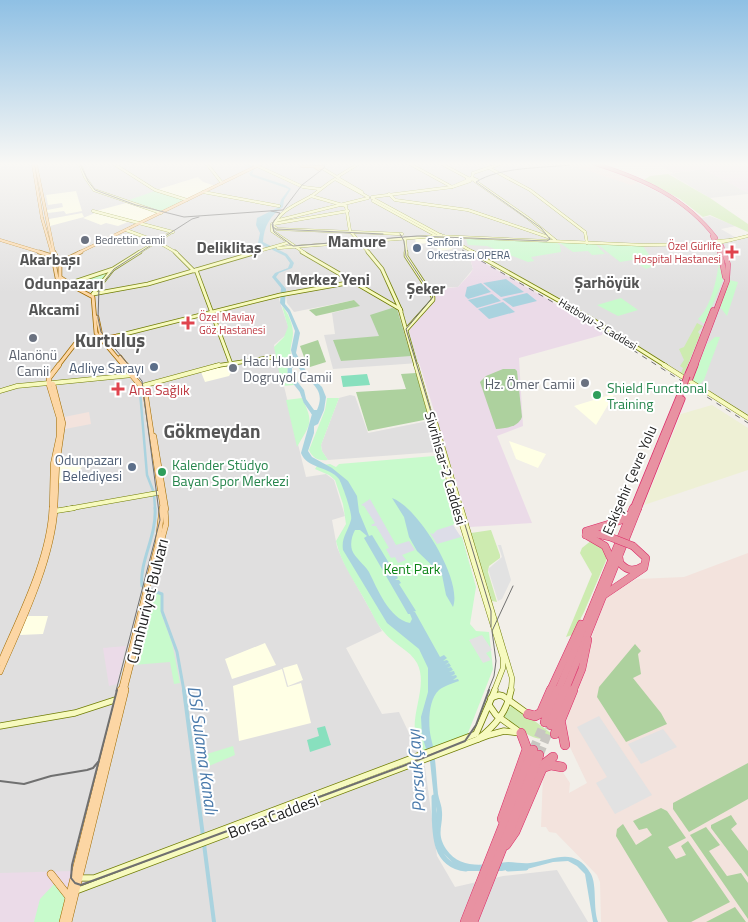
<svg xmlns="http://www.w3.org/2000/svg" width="748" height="922" font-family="'Titillium Web',sans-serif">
  <rect width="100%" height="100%" fill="#f2efe9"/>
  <!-- residential -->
  <g fill="#e0dfdf">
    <polygon points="0,164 594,164 610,170 669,197 698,219 710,216 736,226 721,229 738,239 748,237 748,419 581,315 478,256 469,255 473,269 458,287 431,288 434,298 409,330 419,363 333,369 324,335 335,334 332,313 359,306 354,300 294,312 287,303 286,295 278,296 289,329 288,333 274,345 306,477 326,474 334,480 345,516 332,520 337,547 344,563 382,631 346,648 382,714 399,712 425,767 437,856 455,887 503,876 557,870 588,922 0,922"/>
    <polygon points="703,169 748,193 748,194 710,198 670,174"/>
    <polygon points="350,395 355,396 368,433 428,421 430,422 437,452 328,460 322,451 321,445 339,398"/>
  </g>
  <!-- commercial -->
  <polygon fill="#f2dad9" points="594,164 610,170 640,182 631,185 571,165"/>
  <!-- industrial -->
  <g fill="#ebdbe8">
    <polygon points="658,164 748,164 748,193 703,169 673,173"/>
    <polygon points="469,254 603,331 602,335 519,358 523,426 497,436 532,523 470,527 409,330 434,300 429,290 458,287 470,274 473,269"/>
    <polygon points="126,646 117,684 109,686 103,648"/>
    <polygon points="72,871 58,922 0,922 0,873"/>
  </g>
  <!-- education -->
  <g fill="#ffffe5">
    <polygon points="198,177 203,182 216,186 187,199 156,190"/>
    <polygon points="76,191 82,211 66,214 64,211 48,213 47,210 63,207 62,203 48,205 46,195"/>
    <polygon points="126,203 159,213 140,223 96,211"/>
    <polygon points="82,213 84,217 50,226 49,219"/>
    <polygon points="95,213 128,222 118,226 106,223 101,225 83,218"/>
    <polygon points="427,237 431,244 432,243 429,237 434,237 453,249 440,251 430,243 416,244 415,238"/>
    <polygon points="225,366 232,371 229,376 205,382 201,372"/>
    <polygon points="613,394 614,395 596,425 574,406"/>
    <polygon points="509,441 546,454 538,468 516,459"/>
    <polygon points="88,458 72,481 59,483 60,463"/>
    <polygon points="27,616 48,616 43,634 20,635"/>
    <polygon points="265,643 276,665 232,679 225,659"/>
    <polygon points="297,664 303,680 288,686 283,668"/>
    <polygon points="282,669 287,687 301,683 311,723 239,741 233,686"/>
  </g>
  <!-- military -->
  <g fill="#f3e3dd">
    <polygon points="89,412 91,424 65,429 64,417"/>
    <polygon points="748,553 748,922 601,922 600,882 597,875 556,833 549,832 546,827 541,827 543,774 547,769 562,771 570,783 569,793 587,783 568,743 564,727 581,678 593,633 606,598 611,592 637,579 684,577"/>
  </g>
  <!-- farmland -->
  <polygon fill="#eef0d5" points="712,405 748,428 748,470 644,505 681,414"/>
  <!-- grass -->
  <g fill="#cdebb0">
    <polygon points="668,174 710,198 748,224 748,232 710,215 703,217 680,199 644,180 650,176"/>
    <polygon points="697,323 703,326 698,332 700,335 684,374 681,373 683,368 680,366 684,360 679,349 684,347"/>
    <polygon points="491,530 500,555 500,558 489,566 488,572 497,602 492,601 471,533"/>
    <polygon points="592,540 599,543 608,556 584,612 572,635 566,637 592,574 580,553 582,548"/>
    <path d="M512,704L552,734V737C534,745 518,727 504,717Z"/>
  </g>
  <!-- forest -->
  <g fill="#add19e">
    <polygon points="354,300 360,306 316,316 309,310"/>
    <polygon points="392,308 397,309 411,356 341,361 333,340 379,336 370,315"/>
    <polygon points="318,340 326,362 310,367 307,365 300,346"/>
    <path d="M503,369H515L517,371L522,417C518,427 507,428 496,429L480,382L486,376Z"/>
    <polygon points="416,373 429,419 368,431 356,392 406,389 401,374"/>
    <polygon points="635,644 641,651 638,654 641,674 633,678 661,713 667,724 626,742 597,697 599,687"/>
    <polygon points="748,763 748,799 689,832 673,809 673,803"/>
    <polygon points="661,808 667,811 686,838 668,847 676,859 686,855 681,846 688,841 730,902 691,922 668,922 616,836 617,829 623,824 636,845 652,835 647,828 639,830 633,821"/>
    <polygon points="731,815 737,824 731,829 748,851 748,877 711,828 711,825"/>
    <polygon points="706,827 720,845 709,851 727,876 741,873 748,883 748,919 690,835"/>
    <polygon points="735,907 746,922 706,922"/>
  </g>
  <!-- park -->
  <g fill="#c8facc">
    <polygon points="155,191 160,194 159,193 186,200 161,211 129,200"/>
    <polygon points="466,239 556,242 560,245 561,252 531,257 534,261 528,262 487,246 468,245"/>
    <polygon points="557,241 595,243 605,254 592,255 588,251 573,252"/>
    <polygon points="597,244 643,246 656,265 646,269 632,260 620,262"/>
    <path d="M711,245L717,247L723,280L705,323H703L698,319C710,308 716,283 718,268L721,267L718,266L717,252Z"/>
    <polygon points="103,274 108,274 94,290 86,290 76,284"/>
    <polygon points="729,280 738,282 727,316 720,307"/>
    <polygon points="621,298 638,310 618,316 597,305"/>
    <path d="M282,306C288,312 293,325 293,333C293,342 288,350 292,358L287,371L294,385L282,386L274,347L284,337L288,327Z"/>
    <polygon points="715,337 720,337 704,380 700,384 692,381 707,344"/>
    <path d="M302,398C314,423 311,423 297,447L286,400Z"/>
    <path d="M327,398H339L321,445L322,451L328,460C319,461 313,459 309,450L325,410Z"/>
    <path d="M434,456L439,459L457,518L453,525L458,534L462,537L476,587L470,624L476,631L489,632L493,669L468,733L463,737L423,752C401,725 431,690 417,663C410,650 393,644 384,632C377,625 373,614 368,606C357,585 341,564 336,541L346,524L343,504L335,480L329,475L315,469L317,466L330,464L336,467L339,464Z"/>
    <polygon points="151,592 161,595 161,613 172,643 180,683 174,684 170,662 133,665"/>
    <polygon points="233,746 235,755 209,766 207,754"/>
    <polygon points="56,882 66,893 60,922 34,922 40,899"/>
  </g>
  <!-- pitch -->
  <g fill="#88e0be">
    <polygon points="367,374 370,385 343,387 341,376"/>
    <polygon points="325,726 331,745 310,752 307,740 319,736 317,728"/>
  </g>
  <!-- parking -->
  <g fill="#e2e2e2">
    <polygon points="498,545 501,545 511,580 502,599 498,601 488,569 502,557"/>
    <polygon points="482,635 492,650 486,653 491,660 483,663 469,640"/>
    <polygon points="599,716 652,795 615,814 596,783 607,777 577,727"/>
    <polygon points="663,729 677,747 641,764 628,744"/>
  </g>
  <!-- plaza -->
  <g fill="#dddde8">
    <polygon points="370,499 396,545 409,541 415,550 402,555 406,560 398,563 395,557 391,558 386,549 389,548 376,526 372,526 371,525 375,523 364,506 361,505"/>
    <polygon points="453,525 461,537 437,544 430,533 433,534 437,530"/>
  </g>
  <!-- water -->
  <g fill="#aad3df" fill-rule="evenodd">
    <path d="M244,164H249L255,168L252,174L285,185L291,189L284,200L283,207C270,216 264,226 263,242L287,254L294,263L292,268L279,273L276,277L286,289L285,304L290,310L300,333L296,353L307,373L322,387L326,397L324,410L318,424L314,426V433L308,451L312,457L332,468L348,481L357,496L359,512L369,536L372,535L398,578L395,580H399L401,583L399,584L416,611L413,612H415L440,657L444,655L447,658L443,661L447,660L449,662L445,665L449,663L451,666L447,668L451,667L453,670L449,672L454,671L455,674L451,676L456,675L457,677L453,680L458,679L459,681C453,683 444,686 439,690C428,700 428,725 431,738C436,756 436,775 438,794C439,800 442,806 442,812C443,827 436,833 446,849C461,871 486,864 508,862C516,862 523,864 530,863C555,860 574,846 591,874C597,885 593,908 598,922H593L585,874L577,866L568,861L553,862L527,869L516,868L502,871H467L456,866L439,849L433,824L437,810L434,799L430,761L422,736L421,717L428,692V668L419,649L387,623L343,550C341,538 348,531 351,520C353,514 342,484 339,479C329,466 307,469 301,453L312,414L304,400L302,392L289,374L293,358L291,350L295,331L288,313L280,303L281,288L272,277L275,273L288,268L290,263L285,256L258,243L260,233L256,225L257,218L279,207L281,200L289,189L251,176L249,174L252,170ZM297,365C308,384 327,387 317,410H314L306,399L304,390L292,375V368ZM355,530H360L367,536L364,538L408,614H410L412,619L410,623C389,619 377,588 369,572C364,564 355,558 352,550C350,543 352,536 355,530Z"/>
    <polygon points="506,279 524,292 501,297 483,283"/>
    <polygon points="481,283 491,292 468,299 465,296 467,287"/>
    <polygon points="527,293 537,301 513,307 502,299"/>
    <polygon points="492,294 501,301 477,308 468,300"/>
    <polygon points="503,302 515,312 489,319 478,309"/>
    <path d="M392,498C418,507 463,580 453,607L446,595L442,575L417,551L409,537L404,517Z"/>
  </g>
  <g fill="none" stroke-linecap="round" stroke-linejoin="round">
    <!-- canal-far2 -->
    <polyline stroke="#aad3df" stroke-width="2.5" points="140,391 147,475 154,493 155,509"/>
    <!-- canal-far1 -->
    <g stroke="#aad3df" stroke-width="3">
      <path d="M142,586C139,562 157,536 155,508"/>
      <polyline points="151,590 162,594 162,611 177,652 184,691"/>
    </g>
    <!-- canal -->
    <g stroke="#aad3df" stroke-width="4">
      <polyline points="184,690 203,836"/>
      <polyline points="204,844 214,922"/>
    </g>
    <!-- river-far2 -->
    <polyline stroke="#aad3df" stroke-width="2.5" points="292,366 294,363"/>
    <!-- river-far1 -->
    <polyline stroke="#aad3df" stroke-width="3" points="293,365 289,369 289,376 301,391 305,402 314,415"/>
    <!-- river -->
    <g stroke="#aad3df" stroke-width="5">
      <path d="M434,797C435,823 429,865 466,869"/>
      <polyline points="508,869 526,868"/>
    </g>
    <!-- highway-tunnel -->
    <g stroke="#c8c6c1" stroke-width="9" stroke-dasharray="9 4.5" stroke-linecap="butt">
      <polyline points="533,750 545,722"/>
      <polyline points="539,755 551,725"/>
    </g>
    <!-- secondary-far4 casing -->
    <g stroke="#707d05" stroke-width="3">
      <g id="secondary-far4">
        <polyline points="80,164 85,177 94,190 161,213"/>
        <polyline points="114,164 155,190 187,200"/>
        <polyline points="207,164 222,183"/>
        <polyline points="253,164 303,187 320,189"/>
        <polyline points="410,164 452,187"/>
        <polyline points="442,164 468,178"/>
        <polyline points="322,168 337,177 358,164"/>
        <polyline points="489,168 530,190 585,232 587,243"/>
        <polyline points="339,176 338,178 362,192"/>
        <polygon points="472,178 477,180 467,179"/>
        <polyline points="472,178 473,173 500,164"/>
        <polyline points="468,180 452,187 470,181"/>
        <polyline points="475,181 528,218 555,240"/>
        <polyline points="203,192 279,206"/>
        <polyline points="389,194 395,200 468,210 548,237"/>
        <polyline points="311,196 346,206 350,231 369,253"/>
        <path d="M368,197L335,179C327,184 320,190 313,195C298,204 281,209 273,226L277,229L402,234"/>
        <polyline points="372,197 452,187"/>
        <polyline points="372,198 440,235"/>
        <polyline points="373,201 435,235"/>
        <polyline points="93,211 173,232"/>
        <polyline points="275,221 368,198"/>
        <polyline points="272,224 272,231 305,253"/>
        <polyline points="273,224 348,211"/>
        <polyline points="126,230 156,241 177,253"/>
        <polyline points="441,235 436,236 643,245 710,244 717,241 731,240"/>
        <polyline points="444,236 475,253"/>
        <polyline points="405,238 406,253"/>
        <polyline points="714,244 748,236"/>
        <polyline points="278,248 437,236"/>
        <polyline points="138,253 172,232"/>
        <polyline points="252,253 287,243"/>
      </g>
    </g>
    <!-- secondary-far3 casing -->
    <g stroke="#707d05" stroke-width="4.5">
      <g id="secondary-far3">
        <polyline points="175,252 194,271"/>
        <polyline points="302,252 400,309"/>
        <polyline points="368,252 382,269 401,311"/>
        <polyline points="406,252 406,256 433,297 433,300 407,329"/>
        <polyline points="472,252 590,318 666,366"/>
        <polyline points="196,270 231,364"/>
        <polyline points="68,284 113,269 140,252"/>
        <polyline points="93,294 148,284 257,252"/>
        <polyline points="93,294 112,270"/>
        <polyline points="400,309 416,366"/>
        <polyline points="117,336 280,295 353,282"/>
        <polyline points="215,366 274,357"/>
      </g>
    </g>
    <!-- secondary-far2 casing -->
    <g stroke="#707d05" stroke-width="5">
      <g id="secondary-far2">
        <polyline points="416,365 457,509"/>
        <polyline points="664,365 748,418"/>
        <polyline points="52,383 133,375"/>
        <polyline points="142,386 219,365"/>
        <polyline points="0,391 17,386 49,383"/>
        <polyline points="434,418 461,509"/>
        <polyline points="67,509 163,492"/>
      </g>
    </g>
    <!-- secondary-far1 casing -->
    <g stroke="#707d05" stroke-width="5.5">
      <g id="secondary-far1">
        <polyline points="457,508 503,658 503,668 494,691"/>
        <polyline points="461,508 512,678 511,691"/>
        <polyline points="55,511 74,508"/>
      </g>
    </g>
    <!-- secondary casing -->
    <g stroke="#707d05" stroke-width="7">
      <g id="secondary">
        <polyline points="491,698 499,695 503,696 528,714"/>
        <polyline points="489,705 496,715 517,730"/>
        <polyline points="0,726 75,713 118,699"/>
        <path d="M478,739C495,726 507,712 511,690"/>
        <polyline points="79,878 94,878 476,734 495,690"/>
        <polyline points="76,891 489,735 504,731 521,733"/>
      </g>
    </g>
    <!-- primary-far4 casing -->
    <g stroke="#a06b00" stroke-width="3">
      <g id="primary-far4">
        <polyline points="33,164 42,218 52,253"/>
        <polyline points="36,165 54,253"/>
        <polyline points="302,166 323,167 318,169 315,167"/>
        <polyline points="0,240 43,253"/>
        <polyline points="78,253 261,164"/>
      </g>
    </g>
    <!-- primary-far3 casing -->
    <g stroke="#a06b00" stroke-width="4.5">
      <g id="primary-far3">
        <polyline points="39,252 52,256"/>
        <polyline points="52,252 57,278 93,297 96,333 124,366"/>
        <polyline points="54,252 60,264 60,277 66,281"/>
        <polyline points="58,263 81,252"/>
        <polyline points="97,317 101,336"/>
        <polyline points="79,343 117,336"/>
        <polyline points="120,357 127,366"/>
        <polyline points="58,366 75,344"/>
      </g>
    </g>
    <!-- primary-far2 casing -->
    <g stroke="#a06b00" stroke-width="5.5">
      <g id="primary-far2">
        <polyline points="123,365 145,391 163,509"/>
        <polyline points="126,365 136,376"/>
        <polyline points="49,383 49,378 59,365"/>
        <polyline points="53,384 63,423 57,464 55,509"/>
        <polyline points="49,385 59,418 59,436 53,464 52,509"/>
        <polyline points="154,436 166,509"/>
      </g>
    </g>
    <!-- primary-far1 casing -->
    <g stroke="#a06b00" stroke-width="6">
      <g id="primary-far1">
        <polyline points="162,539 166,524 165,508"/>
        <path d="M0,663C20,616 50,559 52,508"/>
        <path d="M0,672C21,624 52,560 55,508"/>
        <polyline points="121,691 158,543 162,508"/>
        <polyline points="124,691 136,644"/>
      </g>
    </g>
    <!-- primary casing -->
    <g stroke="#a06b00" stroke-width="8">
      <g id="primary">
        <polyline points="51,874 69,897"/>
        <polyline points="63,922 121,690"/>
        <polyline points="68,922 125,690"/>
      </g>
    </g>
    <!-- highway-far4 casing -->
    <g stroke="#dc2a67" stroke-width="4">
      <g id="highway-far4">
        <path d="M596,164C643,179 686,198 716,238"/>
        <polyline points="712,236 720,253"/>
        <polyline points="722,246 724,253"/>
      </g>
    </g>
    <!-- highway-far3 casing -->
    <g stroke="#dc2a67" stroke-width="5.5">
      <g id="highway-far3">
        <polyline points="720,252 725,277"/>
        <polyline points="691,366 713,310"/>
        <polyline points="695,366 727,281 728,264 724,252"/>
      </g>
    </g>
    <!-- highway-far2 casing -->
    <g stroke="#dc2a67" stroke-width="7">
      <g id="highway-far2">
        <polyline points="688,374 692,365"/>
        <polyline points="690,378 695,365"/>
        <polyline points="633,509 684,385"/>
        <polyline points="638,509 682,399"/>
      </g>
    </g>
    <!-- highway-far1 casing -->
    <g stroke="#dc2a67" stroke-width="8">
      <g id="highway-far1">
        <polyline points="586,535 586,531 622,520 629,515"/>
        <polyline points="586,535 605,546 610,557"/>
        <polyline points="586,535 597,534 610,537"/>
        <path d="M619,557L620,563C627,571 634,572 643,566"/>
        <polyline points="604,595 644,568 646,558 633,546"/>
        <polyline points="550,691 581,624"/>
        <polyline points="558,691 633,508"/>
        <polyline points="565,691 638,508"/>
        <polyline points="573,691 582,669 588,640"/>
      </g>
    </g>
    <!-- highway casing -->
    <g stroke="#dc2a67" stroke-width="10">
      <g id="highway">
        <polyline points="528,714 535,716 541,713 551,690"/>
        <polyline points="545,722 558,690"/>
        <polyline points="561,724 565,745"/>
        <polyline points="551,725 565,690"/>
        <polyline points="555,734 573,690"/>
        <polyline points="542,768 551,765 562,767"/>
        <polyline points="502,819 527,749 521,733"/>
        <polyline points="506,845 515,832 544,764 553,757"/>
        <polyline points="465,922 533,750"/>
        <polyline points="473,922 539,755"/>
      </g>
    </g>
    <!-- secondary-far4 -->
    <use href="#secondary-far4" stroke="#f7fabf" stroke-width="2.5"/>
    <!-- secondary-far3 -->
    <use href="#secondary-far3" stroke="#f7fabf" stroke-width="3"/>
    <!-- secondary-far2 -->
    <use href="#secondary-far2" stroke="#f7fabf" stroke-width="4"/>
    <!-- secondary-far1 -->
    <use href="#secondary-far1" stroke="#f7fabf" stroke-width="4.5"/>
    <!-- secondary -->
    <use href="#secondary" stroke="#f7fabf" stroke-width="5.5"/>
    <!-- primary-far4 -->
    <use href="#primary-far4" stroke="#fcd6a4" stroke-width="2.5"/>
    <!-- primary-far3 -->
    <use href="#primary-far3" stroke="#fcd6a4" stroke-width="3"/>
    <!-- primary-far2 -->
    <use href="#primary-far2" stroke="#fcd6a4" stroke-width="4.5"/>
    <!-- primary-far1 -->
    <use href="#primary-far1" stroke="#fcd6a4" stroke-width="5"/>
    <!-- primary -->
    <use href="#primary" stroke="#fcd6a4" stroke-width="7"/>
    <!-- highway-far4 -->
    <use href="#highway-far4" stroke="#e892a2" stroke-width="3"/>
    <!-- highway-far3 -->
    <use href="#highway-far3" stroke="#e892a2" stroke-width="4.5"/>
    <!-- highway-far2 -->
    <use href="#highway-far2" stroke="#e892a2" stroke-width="5.5"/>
    <!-- highway-far1 -->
    <use href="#highway-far1" stroke="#e892a2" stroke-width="7"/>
    <!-- highway -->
    <use href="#highway" stroke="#e892a2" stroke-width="9"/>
    <!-- tram-far1 -->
    <g stroke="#707070" stroke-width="1">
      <polyline points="80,164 88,181 95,190 136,205 184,217 283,210 302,185 324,168 325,164"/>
      <path d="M271,211L280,213L272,224L274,232L293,246L417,236L547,241L550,239L541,228L476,182C499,167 542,168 570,165"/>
      <polyline points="273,224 273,227 276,229 383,234"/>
      <polyline points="400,234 404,241 406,256 433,297 406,329 491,611 491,627"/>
      <polyline points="116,691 160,520 142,381 101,332 98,318 99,288 114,269 192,219 199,217"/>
      <polyline points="488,691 494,676 496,661 492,631 513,586"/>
    </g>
    <!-- tram -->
    <g stroke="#707070" stroke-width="2">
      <polyline points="117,690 72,865 71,878 75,883 81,885 403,766 465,741 476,725 489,690"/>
      <polyline points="0,781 24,784 51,776 87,770 93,768 98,762"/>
    </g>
    <!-- rail -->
    <g stroke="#707070" stroke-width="1" stroke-dasharray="5.5 5.5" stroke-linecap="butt">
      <polyline points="312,164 314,165"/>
      <polyline points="443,239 598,328 748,423"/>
    </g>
    <!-- highway-bridge-far1 casing -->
    <g stroke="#dc2a67" stroke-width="7" stroke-linecap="butt">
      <polyline id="highway-bridge-far1" points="684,385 687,376"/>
    </g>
    <!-- highway-bridge casing -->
    <g stroke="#dc2a67" stroke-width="8" stroke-linecap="butt">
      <polyline id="highway-bridge" points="610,537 633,546"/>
    </g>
    <!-- highway-bridge-far1 -->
    <use href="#highway-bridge-far1" stroke="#e892a2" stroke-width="5.5"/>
    <!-- highway-bridge -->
    <use href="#highway-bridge" stroke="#e892a2" stroke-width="7"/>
  </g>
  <!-- sky -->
  <linearGradient id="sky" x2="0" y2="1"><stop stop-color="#8fc0e4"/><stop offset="0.56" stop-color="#f9f8f5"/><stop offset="1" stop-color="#f9f8f5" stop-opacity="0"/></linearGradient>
  <rect width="748" height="293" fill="url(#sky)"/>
  <!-- markers -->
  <g fill="#6b7280" stroke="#fff" stroke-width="2">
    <circle cx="85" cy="240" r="5"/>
    <circle cx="33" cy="338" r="5"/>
    <circle cx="233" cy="368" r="5"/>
    <circle cx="585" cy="383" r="5"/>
  </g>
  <g fill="#5c6f8a" stroke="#fff" stroke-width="2">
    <circle cx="417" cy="248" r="5"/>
    <circle cx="154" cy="367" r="5"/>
    <circle cx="132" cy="467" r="5"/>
  </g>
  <g fill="#e0444e" stroke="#fff" stroke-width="2">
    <path d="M729.5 244.5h5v5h5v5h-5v5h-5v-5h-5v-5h5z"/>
    <path d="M185.5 315.5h5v5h5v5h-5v5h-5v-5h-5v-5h5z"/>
    <path d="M115.5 381.5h5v5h5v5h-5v5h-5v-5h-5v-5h5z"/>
  </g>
  <g fill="#2e9e5b" stroke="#fff" stroke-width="2">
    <circle cx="597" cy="395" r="5"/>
    <circle cx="162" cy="472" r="5"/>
  </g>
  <g text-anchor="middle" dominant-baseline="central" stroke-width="4" stroke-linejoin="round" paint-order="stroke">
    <!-- far-worship labels -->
    <g font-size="11" fill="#5b616d" stroke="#fff" text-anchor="start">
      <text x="95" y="240">Bedrettin camii</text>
    </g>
    <!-- far-service labels -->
    <g font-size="11" fill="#4e5e75" stroke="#fff" text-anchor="start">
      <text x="427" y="242">Senfoni<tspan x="427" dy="13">Orkestrası OPERA</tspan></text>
    </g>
    <!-- far-health labels -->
    <g font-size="11" fill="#be3a42" stroke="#fff" text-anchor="end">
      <text x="721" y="246">Özel Gürlife<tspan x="721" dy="13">Hospital Hastanesi</tspan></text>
      <text x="199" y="317" text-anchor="start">Özel Maviay<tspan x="199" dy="13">Göz Hastanesi</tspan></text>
    </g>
    <!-- far-street labels -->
    <g font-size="11" fill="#222" stroke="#fff">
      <text transform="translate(598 324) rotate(31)">Hatboyu-2 Caddesi</text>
    </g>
    <!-- worship labels -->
    <g font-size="14" fill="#5b616d" stroke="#fff">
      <text x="33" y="354">Alanönü<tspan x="33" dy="16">Camii</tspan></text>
      <text x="243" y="360" text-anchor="start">Haci Hulusi<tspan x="243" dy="16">Dogruyol Camii</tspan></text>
      <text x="575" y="383" text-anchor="end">Hz. Ömer Camii</text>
    </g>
    <!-- service labels -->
    <g font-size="14" fill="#4e5e75" stroke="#fff" text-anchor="end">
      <text x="144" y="367">Adliye Sarayı</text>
      <text x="122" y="459">Odunpazarı<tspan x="122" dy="16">Belediyesi</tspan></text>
    </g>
    <!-- leisure labels -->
    <g font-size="14" fill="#27864d" stroke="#fff" text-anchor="start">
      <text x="607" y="387">Shield Functional<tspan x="607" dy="16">Training</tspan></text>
      <text x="172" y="464">Kalender Stüdyo<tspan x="172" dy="16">Bayan Spor Merkezi</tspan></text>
    </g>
    <!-- health labels -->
    <g font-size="14" fill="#be3a42" stroke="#fff" text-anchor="start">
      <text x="129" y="389">Ana Sağlık</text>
    </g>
    <!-- street labels -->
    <g font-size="14" fill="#222" stroke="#fff">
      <text transform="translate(446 468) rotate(74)">Sivrihisar-2 Caddesi</text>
      <text transform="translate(629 480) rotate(-67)">Eskişehir Çevre Yolu</text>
    </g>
    <!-- park labels -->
    <g font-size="14" fill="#0c8416" stroke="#fff">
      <text x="412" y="568">Kent Park</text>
    </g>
    <!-- far-district labels -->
    <g font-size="16" font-weight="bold" fill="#555" stroke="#fff">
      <text x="357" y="241">Mamure</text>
      <text x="229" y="247">Deliklitaş</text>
      <text x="50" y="259">Akarbaşı</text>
      <text x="328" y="279">Merkez Yeni</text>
      <text x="607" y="282">Şarhöyük</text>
      <text x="64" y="283">Odunpazarı</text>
      <text x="426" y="288">Şeker</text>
      <text x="54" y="309">Akcami</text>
    </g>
    <!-- near-street labels -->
    <g font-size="16" fill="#222" stroke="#fff">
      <text transform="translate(147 601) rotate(-76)">Cumhuriyet Bulvarı</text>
      <text transform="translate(273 816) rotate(-21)">Borsa Caddesi</text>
    </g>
    <!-- near-water labels -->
    <g font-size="18" font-style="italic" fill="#4a7aab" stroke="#fff">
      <text transform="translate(203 750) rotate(82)">DSİ Sulama Kanalı</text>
      <text transform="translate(416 771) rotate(-94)">Porsuk Çayı</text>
    </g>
    <!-- district labels -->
    <g font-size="19" font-weight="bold" fill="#555" stroke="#fff">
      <text x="110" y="339">Kurtuluş</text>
      <text x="212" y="430">Gökmeydan</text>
    </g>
  </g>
</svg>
